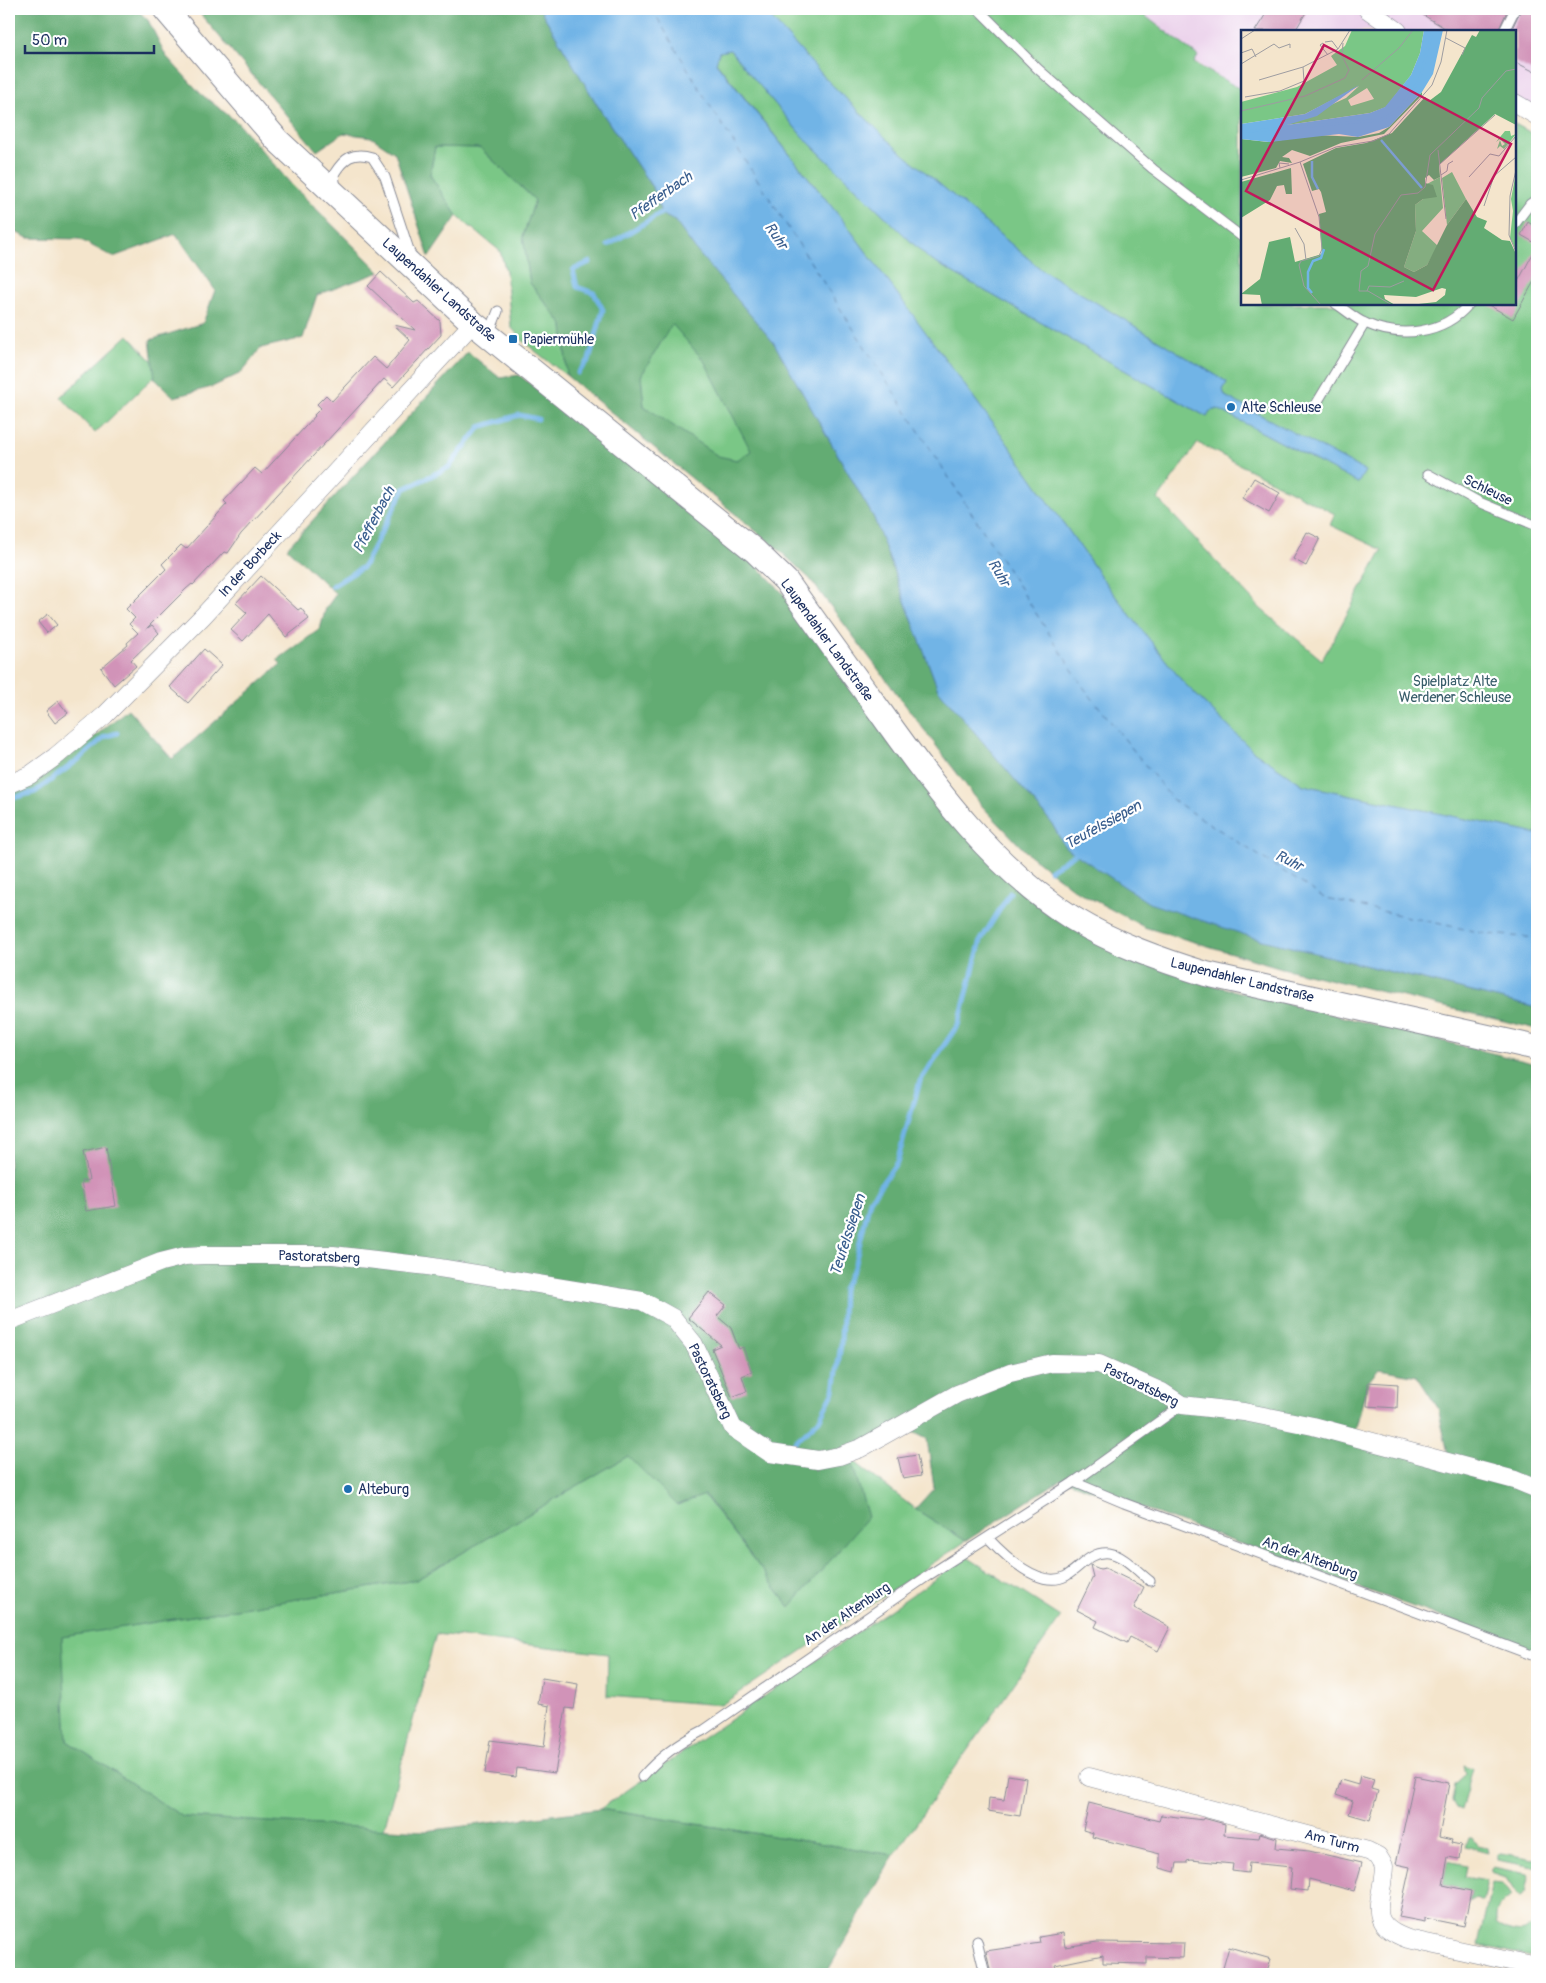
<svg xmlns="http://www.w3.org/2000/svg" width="1546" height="1983" font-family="Pangolin,sans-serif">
  <rect width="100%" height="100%" fill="#fff"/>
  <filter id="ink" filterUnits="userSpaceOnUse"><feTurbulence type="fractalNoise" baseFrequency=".02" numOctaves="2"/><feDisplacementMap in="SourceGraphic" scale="10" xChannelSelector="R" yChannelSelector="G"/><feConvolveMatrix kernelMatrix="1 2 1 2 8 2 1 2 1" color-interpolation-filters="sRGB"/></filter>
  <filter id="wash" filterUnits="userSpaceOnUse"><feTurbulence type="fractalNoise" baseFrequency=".0096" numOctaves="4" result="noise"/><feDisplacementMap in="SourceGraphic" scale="20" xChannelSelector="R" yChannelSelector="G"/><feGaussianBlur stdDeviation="1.12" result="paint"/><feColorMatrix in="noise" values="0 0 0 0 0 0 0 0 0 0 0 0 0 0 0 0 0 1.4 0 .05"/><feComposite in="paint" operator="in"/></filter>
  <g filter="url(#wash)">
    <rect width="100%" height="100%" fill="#f4e5cc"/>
    <!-- built -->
    <polygon fill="#ebd1eb" points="1136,9 1537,9 1537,112 1515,98 1515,31 1242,31 1242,90 1194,62 1198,56"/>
    <!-- green -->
    <g fill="#7ac786" stroke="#4a7b72" fill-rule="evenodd">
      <path d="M763,9H1136L1198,56L1194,63L1242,90V304H1515V124L1537,136V834L1303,785L1253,751L1182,681L1109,588L1005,440L848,227L716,62L719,52L730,50L802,136L929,259L1207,417L1210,411L1218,409L1358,483L1365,471L1225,396L1223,390L1227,382L1042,270L894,146L826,79ZM1198,443L1335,514L1330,525L1382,550L1322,660L1261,609L1158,499Z"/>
      <polygon points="435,147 480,148 535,200 523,236 530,283 563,325 567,376 525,343 511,327 506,271 500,251 457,216 430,175"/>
      <polygon points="672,323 705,362 752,451 737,460 718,457 644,406 641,376"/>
      <polygon points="128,335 161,370 95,433 61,397"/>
      <polygon points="628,1456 677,1505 704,1495 790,1607 851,1459 915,1509 966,1541 721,1705 607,1696 608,1654 436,1634 384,1829 183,1817 67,1741 61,1637 416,1580"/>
      <polygon points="967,1557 1061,1617 894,1855 600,1809"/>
      <polygon points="1464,1765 1473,1768 1461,1810 1456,1808 1452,1801 1455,1784 1466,1774"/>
      <polygon points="1469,1838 1472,1838 1478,1846 1487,1848 1488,1853 1466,1847"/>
      <polygon points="1501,1853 1533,1859 1535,1857 1537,1866 1532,1867 1497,1860 1497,1854"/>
      <polygon points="1447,1861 1466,1865 1464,1877 1487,1881 1482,1901 1476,1898 1469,1902 1471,1891 1443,1885"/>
      <polygon points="1493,1867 1527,1874 1529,1878 1526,1892 1521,1896 1517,1895 1506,1878 1491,1873 1491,1869"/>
      <path d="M1492,1883L1503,1884L1511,1896C1501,1905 1495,1907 1496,1922C1512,1935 1535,1938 1534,1911L1537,1910V1958L1478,1945Z"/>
    </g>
    <!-- forest -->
    <g fill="#63ac73" stroke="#3f6e68" fill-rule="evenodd">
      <polygon points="9,9 136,9 148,20 166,56 201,94 237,122 291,184 380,272 317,295 303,338 261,348 241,373 212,387 174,397 155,379 150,340 203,323 215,290 176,234 113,257 79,239 28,238 9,229"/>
      <path d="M196,9H540L601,111L656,193L661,214L675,221L696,250L774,343L874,518L938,689L1051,822L1065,847L1255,938L1537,1008V1029L1282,968L1144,927L1075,890L1028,854L981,805L810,579L779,550L567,376L563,325L530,283L523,236L535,200L480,148L435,147L430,175L457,216L429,257L395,153L371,137L343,133L317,151ZM672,324L705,362L751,451L737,460L718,456L644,406L641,376Z"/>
      <path d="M468,352L500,378L519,375L747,555L781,591L1045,910L1207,984L1537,1064V1652L1062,1479L966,1541L915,1509L934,1488L927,1439L895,1423L851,1459L868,1517L790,1607L705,1495L677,1505L628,1456L416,1580L62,1637L67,1741L183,1817L425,1831L600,1809L894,1855L826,1974H9V792C54,772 90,740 128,709L172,759L281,664L277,660L320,629L326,608L336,594L287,548ZM1379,1369L1417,1376L1438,1408L1451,1467L1352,1442L1368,1382Z"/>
    </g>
    <!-- water -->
    <polygon fill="#71b4e6" stroke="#4672a2" points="540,9 763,9 826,79 894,146 1042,270 1227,382 1223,390 1225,396 1365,471 1358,483 1218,409 1210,411 1207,417 929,259 802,136 730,50 719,52 716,63 848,227 1005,440 1109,588 1182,681 1253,751 1303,785 1537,834 1537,1008 1255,938 1149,903 1065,847 1051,822 938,689 874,518 774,343 696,250 675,221 661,214 656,193 601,111"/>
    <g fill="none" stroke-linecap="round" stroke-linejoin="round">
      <!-- stream -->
      <g stroke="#71b4e6" stroke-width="5">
        <polyline points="608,245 666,210"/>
        <polyline points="578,373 589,360 603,310 594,293 577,287 573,270 590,262"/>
        <polyline points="332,586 363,567 404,489 449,467 480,427 519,415 538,419"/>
        <polyline points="9,799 35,792 82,757 104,737 117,733"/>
        <polyline points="1050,870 1081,850"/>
        <polyline points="786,1450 819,1420 834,1391 841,1344 843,1289 854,1267 870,1200 897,1162 920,1081 959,1023 981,940 1010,893"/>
      </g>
      <!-- ferry -->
      <polyline stroke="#395e8e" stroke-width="1" stroke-dasharray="6 5" stroke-linecap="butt" points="652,9 707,101 1084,688 1173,800 1326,899 1487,934 1537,938"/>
    </g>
    <g id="blocks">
      <!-- building -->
      <g fill="#d193b8">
        <polygon points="1269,9 1308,9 1295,31 1255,31"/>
        <polygon points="1413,9 1508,9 1498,31 1450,31"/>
        <polygon points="1521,9 1537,9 1537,73 1515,62 1515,31 1511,31"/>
        <polygon points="1528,222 1537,228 1537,244 1521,235"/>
        <polygon points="1537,246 1537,276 1513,319 1487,304 1515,304 1515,287"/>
        <polygon points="381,272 414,303 418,301 440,321 441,335 393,387 384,379 241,534 228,553 224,552 193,585 192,584 186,589 146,629 152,625 159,633 131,660 136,666 114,685 101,668 128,645 127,643 138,633 129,624 135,618 126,609 166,569 162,564 181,545 186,549 227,504 224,501 255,468 262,474 315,416 314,415 321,408 317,404 326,395 332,401 373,357 386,369 410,340 394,325 415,330 368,286"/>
        <polygon points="1254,478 1280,493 1269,513 1242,498"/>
        <polygon points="1307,532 1320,538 1306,566 1293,559"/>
        <polygon points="261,576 298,610 301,608 309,619 286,637 268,614 243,641 231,630 247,613 236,603"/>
        <polygon points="48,614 57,625 47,633 38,622"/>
        <polygon points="204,649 222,665 188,703 170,687"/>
        <polygon points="58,701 68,713 55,723 46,711"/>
        <polygon points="106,1147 116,1206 86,1211 81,1181 89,1180 83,1152"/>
        <polygon points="709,1292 726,1305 717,1316 731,1328 739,1349 743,1347 752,1372 742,1376 747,1391 732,1397 712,1349 721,1345 688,1318"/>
        <polygon points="1368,1382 1398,1384 1397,1408 1367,1406"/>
        <polygon points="917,1455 921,1476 903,1479 898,1458"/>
        <polygon points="1090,1565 1100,1569 1105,1568 1144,1587 1134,1608 1170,1627 1158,1651 1130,1637 1127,1643 1095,1627 1098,1621 1077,1610 1093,1577"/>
        <polygon points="542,1678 578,1684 574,1709 566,1708 555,1773 517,1768 516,1777 485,1773 490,1740 544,1747 549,1706 538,1704"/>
        <polygon points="1008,1775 1026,1778 1020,1816 988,1811 989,1798 1004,1800"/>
        <polygon points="1360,1775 1374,1779 1371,1789 1378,1791 1370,1820 1349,1814 1353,1801 1336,1795 1341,1780 1358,1785"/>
        <polygon points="1415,1776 1449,1783 1439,1837 1452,1840 1451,1843 1461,1845 1459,1859 1448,1857 1443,1885 1471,1891 1464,1926 1425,1918 1425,1922 1399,1917 1410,1867 1396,1864"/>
        <polygon points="1089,1803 1159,1821 1161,1815 1203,1820 1203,1818 1225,1824 1224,1835 1259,1838 1260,1833 1277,1838 1276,1848 1309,1851 1362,1863 1354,1891 1309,1879 1308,1891 1290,1889 1292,1867 1249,1863 1248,1873 1232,1871 1233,1864 1191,1860 1187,1861 1187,1863 1177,1863 1175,1872 1160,1868 1160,1854 1092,1837 1093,1833 1083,1830"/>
        <polygon points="1063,1933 1065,1947 1097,1942 1184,1943 1183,1958 1147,1957 1147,1964 1103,1963 1103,1955 1055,1965 1057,1970 1031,1974 991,1974 986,1951 1040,1943 1039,1937"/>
        <polygon points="1229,1947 1271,1959 1266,1974 1247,1974 1223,1968"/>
      </g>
    </g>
  </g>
  <g filter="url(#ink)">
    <use href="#blocks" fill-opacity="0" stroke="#888a95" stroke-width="1"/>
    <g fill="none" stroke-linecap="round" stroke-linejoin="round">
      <!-- service casing -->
      <g stroke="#888a95" stroke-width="11">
        <g id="service">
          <polyline points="978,9 1038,69 1153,169 1242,237"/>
          <polyline points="1504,31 1515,9"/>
          <path d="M336,189L334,174C344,158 353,151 372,157L385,177L411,256"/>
          <polyline points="1515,224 1530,204 1537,199"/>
          <path d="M1336,304C1346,310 1355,319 1365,323C1400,339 1444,334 1469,304"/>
          <polyline points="489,334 498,311"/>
          <polyline points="1315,406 1365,323"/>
          <polyline points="1428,474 1479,502 1537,526"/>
          <polyline points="1074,1482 1124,1503 1537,1657"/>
          <path d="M988,1538C1004,1555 1040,1590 1066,1576C1080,1568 1090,1551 1109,1553C1124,1555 1138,1572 1150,1581"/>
          <path d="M642,1777C660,1756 680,1742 704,1730L929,1575L1074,1482L1182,1405"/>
          <polyline points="977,1941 985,1974"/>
        </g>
      </g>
      <!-- minor casing -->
      <g stroke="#888a95" stroke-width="19">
        <g id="minor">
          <polyline points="1367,9 1398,31"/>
          <polyline points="1515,103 1537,116"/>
          <polyline points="9,784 30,775 55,757 105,715 203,616 473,323"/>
          <polyline points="9,1321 161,1262 185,1256 204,1255 333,1255 427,1266 642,1301 673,1318 694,1344 733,1428 770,1453 818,1460 839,1456 861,1448 957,1394 1010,1373 1052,1363 1099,1364 1162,1392 1182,1405 1244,1412 1313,1426 1515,1480 1537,1489"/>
          <path d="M1089,1777L1368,1851L1378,1856L1384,1866C1383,1902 1363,1923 1408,1939L1537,1967"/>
        </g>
      </g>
      <!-- secondary casing -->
      <g stroke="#888a95" stroke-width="26">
        <path id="secondary" d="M165,9L277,140L473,323L755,551L786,581C817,625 849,669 881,713C935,789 994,869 1074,919C1115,944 1161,960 1206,974L1537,1048"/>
      </g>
      <!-- service -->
      <use href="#service" stroke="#fff" stroke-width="9"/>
      <!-- minor -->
      <use href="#minor" stroke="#fff" stroke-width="18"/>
      <!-- secondary -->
      <use href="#secondary" stroke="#fff" stroke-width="24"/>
    </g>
  </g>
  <!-- markers -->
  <g fill="#1f6fb2" stroke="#fff" stroke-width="2">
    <rect x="508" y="334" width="10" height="10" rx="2.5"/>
    <circle cx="1231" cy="407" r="5"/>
    <circle cx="348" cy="1489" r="5"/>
  </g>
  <g text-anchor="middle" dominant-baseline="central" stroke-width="4.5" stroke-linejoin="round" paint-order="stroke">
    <!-- street labels -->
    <g font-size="14" fill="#1b2f5e" stroke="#fff">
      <text transform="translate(439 290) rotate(42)">Laupendahler Landstraße</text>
      <text transform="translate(1488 490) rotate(26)">Schleuse</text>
      <text transform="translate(250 564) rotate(-47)">In der Borbeck</text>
      <text transform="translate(827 640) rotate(54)">Laupendahler Landstraße</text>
      <text transform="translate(1242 980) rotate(14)">Laupendahler Landstraße</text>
      <text transform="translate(319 1257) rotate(2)">Pastoratsberg</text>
      <text transform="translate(710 1381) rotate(64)">Pastoratsberg</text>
      <text transform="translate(1141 1385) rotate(26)">Pastoratsberg</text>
      <text transform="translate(1310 1558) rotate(20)">An der Altenburg</text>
      <text transform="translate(847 1614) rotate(-34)">An der Altenburg</text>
      <text transform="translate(1332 1841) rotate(15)">Am Turm</text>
    </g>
    <!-- poi labels -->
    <g font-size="14" fill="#1b2f5e" stroke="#fff" text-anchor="start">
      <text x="523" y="339">Papiermühle</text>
      <text x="1241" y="407">Alte Schleuse</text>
      <text x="358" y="1489">Alteburg</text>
    </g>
    <!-- park labels -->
    <g font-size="14" fill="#385d6a" stroke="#fff">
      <text x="1455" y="681">Spielplatz Alte<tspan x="1455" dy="16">Werdener Schleuse</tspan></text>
    </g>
    <!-- water labels -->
    <g font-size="15" font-style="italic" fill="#395e8e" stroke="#fff">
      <text transform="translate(661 196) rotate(-35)">Pfefferbach</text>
      <text transform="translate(776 236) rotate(55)">Ruhr</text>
      <text transform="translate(374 520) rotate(-62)">Pfefferbach</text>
      <text transform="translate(999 573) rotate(59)">Ruhr</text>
      <text transform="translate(1103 825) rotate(-29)">Teufelssiepen</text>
      <text transform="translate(1289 861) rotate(26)">Ruhr</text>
      <text transform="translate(848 1235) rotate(-72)">Teufelssiepen</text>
    </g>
  </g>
  <!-- overview -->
  <g transform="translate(1241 30)">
    <rect width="275" height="275" fill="#f4e5cc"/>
    <path d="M111,0H183L179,23L170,45L145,77L129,83L46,95L105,68L118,56L64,84L0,94V72L56,57L96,35L90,26L104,16ZM126,58L133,69L110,76L107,70ZM264,101H269L270,106L275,104L263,119L259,116L256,119L259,110L261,116L264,114L259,109L255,112ZM211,142L225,169L206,195L201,148ZM275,143V220L269,208L272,181L270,169ZM199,147L202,178L181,201L197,216L186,235L173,242L163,237L175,201L174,175L182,169L186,154Z" fill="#7ac786" fill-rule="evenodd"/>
    <path d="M239,0H275V95L254,84L198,135L199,147L193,150L188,145L184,148V153L192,155L196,167L182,169L174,175L175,201L163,237L173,242L186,235L206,195L225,169L236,187L246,191L243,198L261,210L269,211L275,224V275H169L195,272L204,265L205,259L201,258L175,267L143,265L144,269L154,275H21L19,265L0,264L19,249L28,212L49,207L54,232L81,224L78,184L85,182L80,162L78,159L71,161L62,134L95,118L125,113L151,103L184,67L188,71L200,62L231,5L235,7ZM181,62V65L143,104L100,113L69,126L51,120L41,127L48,128L51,133L39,131L35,138L0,147V109L27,112L76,105L117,107L138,103L148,97ZM50,138L51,164H45L43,155L36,156L29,170L0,188V152Z" fill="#63ac73"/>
    <path d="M183,0H202L192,44L181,62L148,97L117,107L98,104L28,112L0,109V94L64,84L118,55L76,86L46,95L129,83L144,77L170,45L179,23Z" fill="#71b4e6"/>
    <path fill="none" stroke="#71b4e6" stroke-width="2.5" d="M0,102L139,90L156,81L178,51L192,0M140,110L181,158M71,131V147L77,159M71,263L67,258V242L72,231L80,228L83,219"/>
    <path fill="none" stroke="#9d9ca0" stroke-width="1" d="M205,8L224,18L221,25M0,9L14,0M84,12L91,11L97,19M82,13L79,15L87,25M0,23L11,19L15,27M0,34L33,14L38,18L49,14V18M18,50L62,37M121,50L158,18L172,0M4,67L39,61L63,51L62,37L97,19L109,0M0,81L64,66L104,48L108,40L101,26L102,13M197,120L205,189M59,132L78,187L81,219L78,226L60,231L58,235L63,256L80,275M199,134L254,85M39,138L38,133L48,134M275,140L269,166L268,205L275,222M200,145L206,141L207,134L212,131M228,147L249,124L258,126L275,106M0,150L59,132L95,117L132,111L148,104L191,55L200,32L206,0M243,176L253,146L275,127M54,198L63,214L65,230M126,261L128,256L149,257L163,251M151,275L127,261H118L120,241L127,236L134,204L160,165L177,163L184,157L189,125L238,78L241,68L265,41L275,39"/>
    <path fill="#c2185b" fill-opacity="0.15" stroke="#c2185b" stroke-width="2.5" d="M83,15L270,114L192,260L5,161Z"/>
    <rect width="275" height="275" fill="none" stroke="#1b2f5e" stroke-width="2.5"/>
  </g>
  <!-- margin -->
  <rect width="1546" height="1983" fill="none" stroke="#fff" stroke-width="30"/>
  <!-- scale -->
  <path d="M25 45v8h129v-8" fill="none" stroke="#1b2f5e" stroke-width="2.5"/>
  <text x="32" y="45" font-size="15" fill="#1b2f5e" stroke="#ffffff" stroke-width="4" paint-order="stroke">50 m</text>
</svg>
